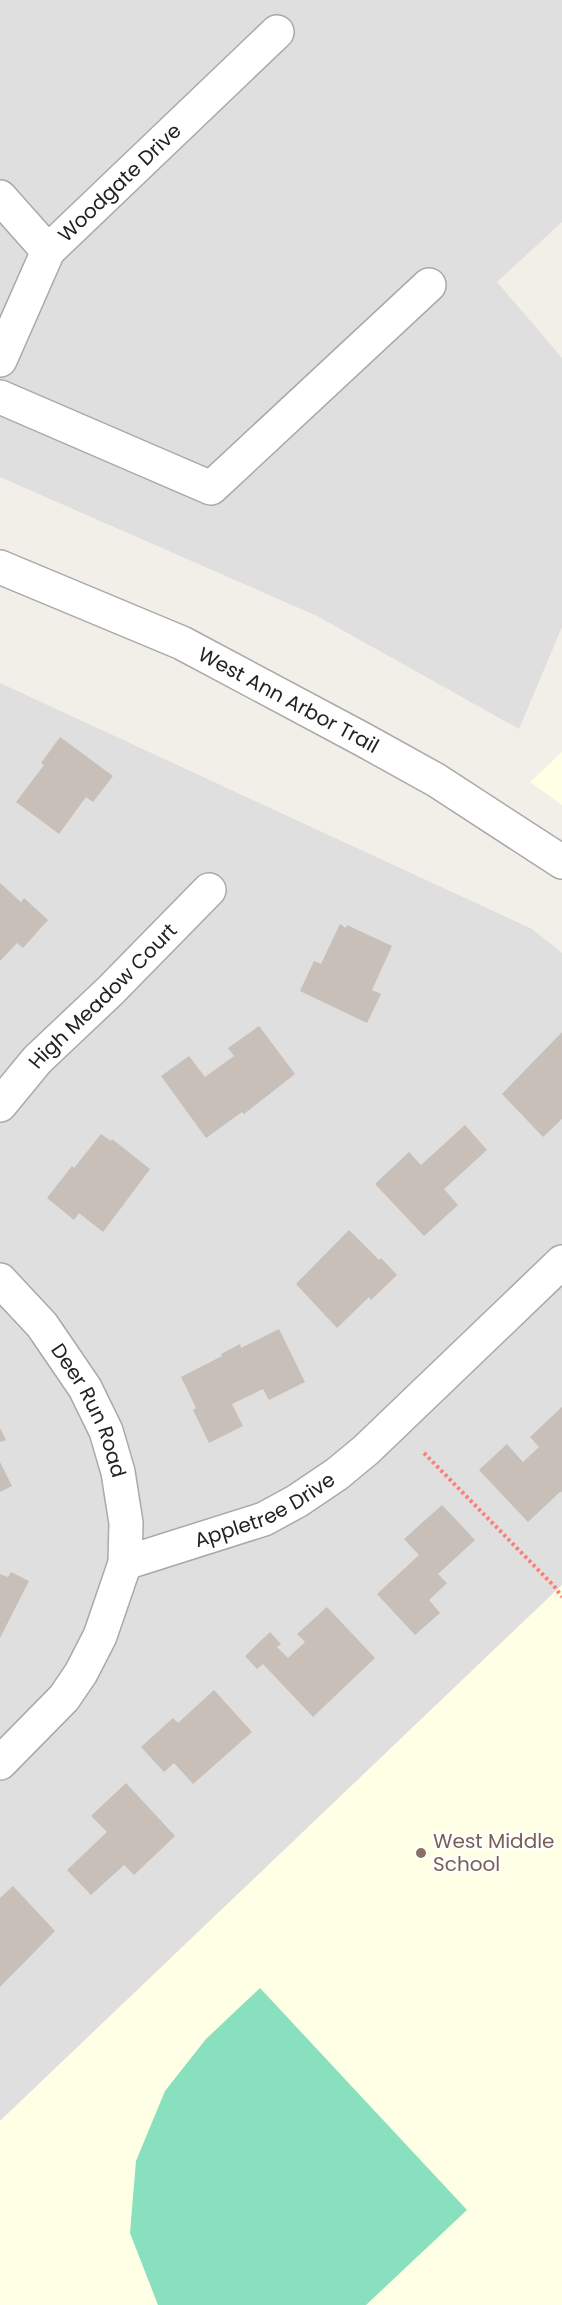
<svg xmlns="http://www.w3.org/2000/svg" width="562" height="2305" font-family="Poppins,sans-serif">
  <rect width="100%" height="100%" fill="#f2efe9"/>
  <!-- residential -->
  <g fill="#e0dfdf">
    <polygon points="0,0 562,0 562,222 497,282 562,358 562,627 519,729 317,616 0,477"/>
    <polygon points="0,683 532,929 562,953 562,1585 0,2121"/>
  </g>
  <!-- education -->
  <g fill="#ffffe5">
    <polygon points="562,752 562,805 530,782"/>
    <polygon points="562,1585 562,2305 0,2305 0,2121"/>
  </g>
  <!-- pitch -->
  <polygon fill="#88e0be" points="260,1988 467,2210 366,2305 158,2305 130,2233 136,2161 165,2091 206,2039"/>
  <!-- building -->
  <g fill="#c7bfb8">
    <polygon points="60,737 113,776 93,802 86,797 59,834 16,802 44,765 41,763"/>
    <polygon points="0,883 21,902 24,898 48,920 23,948 17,943 0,961"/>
    <polygon points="340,924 346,928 347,925 392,946 372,990 381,994 367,1023 300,991 314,961 321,964"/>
    <polygon points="259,1026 295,1074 244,1114 242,1112 206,1138 161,1076 189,1056 205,1077 234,1056 228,1048"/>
    <polygon points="562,1032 562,1119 543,1137 502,1094"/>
    <polygon points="465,1125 487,1150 444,1189 458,1205 424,1236 375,1184 409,1152 421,1165"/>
    <polygon points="101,1134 111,1141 112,1139 150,1169 103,1232 79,1213 74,1220 47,1198 72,1166 74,1168"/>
    <polygon points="349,1230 379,1260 381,1258 397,1275 371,1300 369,1297 337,1328 296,1284"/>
    <polygon points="279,1329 305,1382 269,1400 263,1389 232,1404 243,1426 209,1443 193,1410 196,1408 181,1377 222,1356 221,1354 240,1344 241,1348"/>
    <polygon points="562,1407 562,1493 561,1491 528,1522 479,1470 507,1444 523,1462 539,1447 530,1437"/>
    <polygon points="0,1428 6,1440 0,1442"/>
    <polygon points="0,1462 12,1486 0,1492"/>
    <polygon points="442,1505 475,1540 438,1574 447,1583 429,1600 440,1613 415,1635 377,1594 419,1555 404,1539"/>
    <polygon points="11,1572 29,1581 0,1638 0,1574 8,1577"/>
    <polygon points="327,1607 375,1658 313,1717 263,1664 257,1669 245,1656 270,1632 281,1644 277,1647 288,1658 305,1642 297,1634"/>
    <polygon points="214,1690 252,1732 193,1784 174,1763 164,1772 141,1747 173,1718 178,1723"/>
    <polygon points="126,1783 175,1836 134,1875 124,1865 91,1895 67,1870 107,1832 91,1816"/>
    <polygon points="13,1886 55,1931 0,1987 0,1898"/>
  </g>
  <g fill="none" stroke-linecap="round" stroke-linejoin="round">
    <!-- minor casing -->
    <g stroke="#a9a9a9" stroke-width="36">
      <g id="minor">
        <polyline points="0,197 48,251"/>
        <path id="s1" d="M0,360L48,251L277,32"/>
        <polyline points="0,397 211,488 429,285"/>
        <path id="s2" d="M0,567L182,643L362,739L436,780L562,862"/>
        <path id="s3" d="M0,1105L37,1060L110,991L209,890"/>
        <path id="s4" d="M0,1280L42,1325L85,1388L106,1431L118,1472L126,1523L125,1563L100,1636L81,1673L64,1698L0,1763"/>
        <path id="s5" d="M125,1563L264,1519L297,1501L337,1474L366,1450L562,1262"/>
      </g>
    </g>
    <!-- path -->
    <polyline stroke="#fa8072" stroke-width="4" stroke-dasharray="3 3" stroke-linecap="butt" points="424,1453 554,1586 562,1597"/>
    <!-- minor -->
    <use href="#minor" stroke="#fff" stroke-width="33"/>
  </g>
  <!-- markers -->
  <circle fill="#8d6e63" stroke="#fff" stroke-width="2" cx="421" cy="1853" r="6"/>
  <g text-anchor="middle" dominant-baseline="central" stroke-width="4.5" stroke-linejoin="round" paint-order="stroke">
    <!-- street labels -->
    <g font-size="20" fill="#222" stroke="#fff">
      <text stroke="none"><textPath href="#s1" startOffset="218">Woodgate Drive</textPath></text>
      <text stroke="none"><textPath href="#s2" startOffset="318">West Ann Arbor Trail</textPath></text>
      <text stroke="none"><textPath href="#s3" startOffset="150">High Meadow Court</textPath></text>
      <text stroke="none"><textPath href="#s4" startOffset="160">Deer Run Road</textPath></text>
      <text stroke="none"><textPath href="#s5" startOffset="150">Appletree Drive</textPath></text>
    </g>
    <!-- education labels -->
    <g font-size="20" fill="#785e54" stroke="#fff" text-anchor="start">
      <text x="433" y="1841">West Middle<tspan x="433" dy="23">School</tspan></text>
    </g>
  </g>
</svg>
